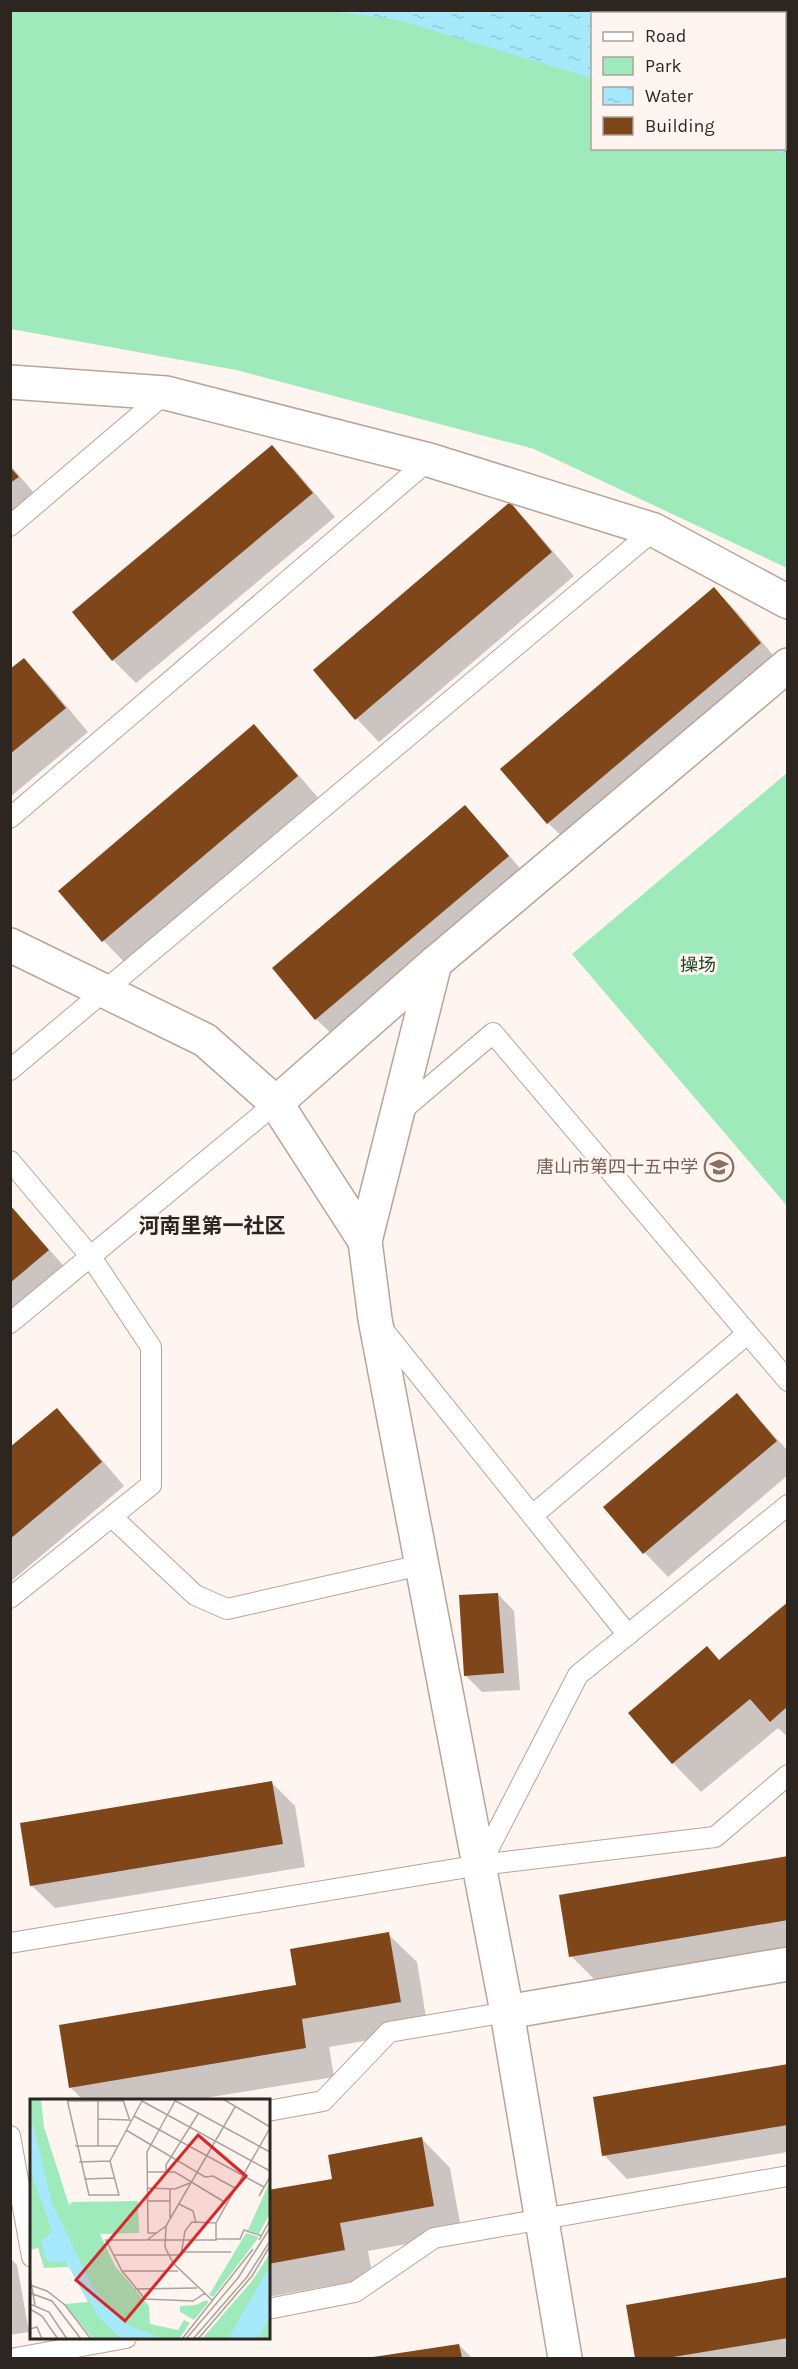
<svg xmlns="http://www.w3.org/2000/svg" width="798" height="2369" font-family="Karla,'Noto Sans SC',sans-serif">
  <defs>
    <pattern id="water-ripples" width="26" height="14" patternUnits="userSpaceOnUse" patternTransform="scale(1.5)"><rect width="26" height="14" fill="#a6e9fd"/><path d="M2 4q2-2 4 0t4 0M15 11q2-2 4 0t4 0" fill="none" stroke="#8fc8d9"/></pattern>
  </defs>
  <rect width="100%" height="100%" fill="#fef5f0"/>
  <!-- park -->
  <g fill="#9feaba" fill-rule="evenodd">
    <path d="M10,11H787V568L534,449L236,370L11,329ZM592,14H784V148H592Z"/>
    <polygon points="787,773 787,1206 572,954"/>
  </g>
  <!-- water -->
  <polygon fill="url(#water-ripples)" points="330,11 787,11 787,155 771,149 784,148 784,14 592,14 592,78 398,20"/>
  <!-- shadow -->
  <g fill="#0003">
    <polygon points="272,447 295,470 335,517 136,683 113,660"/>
    <polygon points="10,465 41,501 10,526"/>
    <polygon points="510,504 533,528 574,576 379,742 356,718"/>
    <polygon points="714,589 737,612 783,667 572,846 548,823 502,769"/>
    <polygon points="24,660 47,683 88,732 10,797 10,671"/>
    <polygon points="254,726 277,750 320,800 127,965 104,941 61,891"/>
    <polygon points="465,807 488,831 531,881 340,1042 316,1019"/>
    <polygon points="10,1206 71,1274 10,1326"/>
    <polygon points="737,1395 788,1451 788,1475 668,1577 645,1553 605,1507"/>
    <polygon points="57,1411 80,1434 124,1486 10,1582 10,1449"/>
    <polygon points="498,1594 514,1611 520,1690 482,1692 465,1675"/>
    <polygon points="788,1604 788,1737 778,1728 701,1792 673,1763 630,1713 720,1661"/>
    <polygon points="272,1783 295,1806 305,1867 55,1908 31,1885"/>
    <polygon points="788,1858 788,1947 594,1979 571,1956"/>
    <polygon points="388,1934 417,1962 428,2030 329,2047 334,2077 192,2100 83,2100 71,2088 298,1986"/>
    <polygon points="788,2066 788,2152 627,2179 604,2155"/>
    <polygon points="422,2139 450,2168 462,2234 368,2251 373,2278 268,2297 268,2192 334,2180"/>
    <polygon points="10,2258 17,2265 29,2332 10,2335"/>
    <polygon points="788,2278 788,2358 637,2358 628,2306"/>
    <polygon points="459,2345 472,2358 374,2358"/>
  </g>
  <!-- building -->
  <g fill="#7f461a">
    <polygon points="272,445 313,493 112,661 72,612"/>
    <polygon points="10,467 19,477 10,483"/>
    <polygon points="510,502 552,552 355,720 313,670"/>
    <polygon points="714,587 761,643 547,824 500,769"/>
    <polygon points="24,658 66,708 10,754 10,669"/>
    <polygon points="254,724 298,776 102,942 58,891"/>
    <polygon points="465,805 509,856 315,1020 272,968"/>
    <polygon points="10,1205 49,1250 10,1283"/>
    <polygon points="737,1393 777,1441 643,1554 603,1507"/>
    <polygon points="57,1408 102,1462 10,1539 10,1447"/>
    <polygon points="498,1593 504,1673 464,1676 459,1595"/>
    <polygon points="788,1602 788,1706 770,1722 750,1699 672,1764 628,1713 707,1646 719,1660"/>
    <polygon points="272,1781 283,1844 30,1886 20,1823"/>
    <polygon points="788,1856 788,1920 569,1957 559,1895"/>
    <polygon points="389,1932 401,2002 302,2019 306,2048 69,2088 59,2025 296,1985 290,1949"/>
    <polygon points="788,2064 788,2125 602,2156 593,2097"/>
    <polygon points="422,2137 434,2206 340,2223 345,2250 268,2264 268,2190 332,2179 328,2155"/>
    <polygon points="788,2277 788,2338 667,2358 635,2358 626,2305"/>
    <polygon points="459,2344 462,2358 373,2358 373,2357"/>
  </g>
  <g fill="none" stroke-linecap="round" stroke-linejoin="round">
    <!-- service casing -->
    <g stroke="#b8a498" stroke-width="22">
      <g id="service">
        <polyline points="10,526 166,393"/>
        <polyline points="10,818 429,460"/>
        <polyline points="10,1070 654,530"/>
        <polyline points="399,1113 493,1033 788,1381"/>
        <polyline points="10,1161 91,1257 151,1347 151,1485 10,1598"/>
        <polyline points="10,1323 276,1103"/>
        <polyline points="380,1326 628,1635"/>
        <polyline points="533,1515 747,1334"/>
        <polyline points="112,1517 195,1595 227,1609 421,1565"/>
        <polyline points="480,1865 578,1675 788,1505"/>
        <polyline points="10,1943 480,1865 715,1837 788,1775"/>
        <polyline points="268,2111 323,2101 389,2032 507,2012"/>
        <polyline points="10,2136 32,2257"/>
        <polyline points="268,2309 355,2292 434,2238 788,2176"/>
        <polyline points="16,2358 126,2338"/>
      </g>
    </g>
    <!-- minor casing -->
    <g stroke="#b8a498" stroke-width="36">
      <g id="minor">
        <polyline points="10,382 166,393 429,460 654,530 788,602"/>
        <polyline points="10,945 205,1040 276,1103 365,1241"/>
        <polyline points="276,1103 435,963"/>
        <polyline points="507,2012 788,1964"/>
        <polyline points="565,2358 507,2012 375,1319 365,1241 435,963 788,665"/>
      </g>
    </g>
    <!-- service -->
    <use href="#service" stroke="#fff" stroke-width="20"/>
    <!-- minor -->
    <use href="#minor" stroke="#fff" stroke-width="33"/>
  </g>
  <!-- icons -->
  <defs>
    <g id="school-ring" transform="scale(1.5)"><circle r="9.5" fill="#fef5f0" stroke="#8d6e63" stroke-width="1.5"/><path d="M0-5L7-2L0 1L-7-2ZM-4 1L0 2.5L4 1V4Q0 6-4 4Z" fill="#8d6e63"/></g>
  </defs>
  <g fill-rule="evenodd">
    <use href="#school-ring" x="719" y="1167"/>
  </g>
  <g text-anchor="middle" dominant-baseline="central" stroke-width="6" stroke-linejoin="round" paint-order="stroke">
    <!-- park labels -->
    <g font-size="18" fill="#1d442d" stroke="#fef5f0">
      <text x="698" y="965">操场</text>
    </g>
    <!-- education labels -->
    <g font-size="18" fill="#785e54" stroke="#fef5f0" text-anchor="end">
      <text x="698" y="1167">唐山市第四十五中学</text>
    </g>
    <!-- quarter labels -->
    <g font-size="21" font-weight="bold" fill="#2c2520" stroke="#fef5f0">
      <text x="212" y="1226">河南里第一社区</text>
    </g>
  </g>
  <!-- overview -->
  <g transform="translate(30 2099)">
    <rect width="240" height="240" fill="#fef5f0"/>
    <path d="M240,82V114L229,135L218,131ZM216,134L229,138L183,198L179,196ZM176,201L179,203L164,221L150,213V207L166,206Z" fill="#9feaba"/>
    <path d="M0,0H11L14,28L39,106L42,103L108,102L109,134L70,135L85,167L119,207L120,225L148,231L154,221L160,224L149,240H63L35,205L58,203L39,168L14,169L8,149L0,151ZM240,154V240H172L222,182Z" fill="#9feaba"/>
    <path d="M0,14L22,104L62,187L95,225L134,240H92L68,217L36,163H21L15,159L11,142L22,133L0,70ZM240,167V218L227,240H198Z" fill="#a6e9fd"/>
    <path fill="none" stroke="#aaa29d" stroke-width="1.5" d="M37,0L59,96H89L80,62L113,0M193,0L240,28M93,1L100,22M144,1L240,53M37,2H93M112,2L240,72M104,17L234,88M68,20L99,21M96,31L175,78L183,77L205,89M45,47H87M68,47V2M49,63L80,62M117,73H145L196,104M136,73V66L168,15M54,80L84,79M117,89L145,90L160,84M229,97L240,78M117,102H140M149,105L163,112L166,124M140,119V90M136,127L135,148L143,164L183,202M127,134H118L117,53L145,2M186,140H210L214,131L232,137M118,141H186V124L240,29M229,141L240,121M154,153H201M83,156H151L155,132L162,123L186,124M93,172H148M0,178L5,206M0,186L17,192L35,206L61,240M105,190L167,189M0,194L22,202L51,240M175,194L163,202L115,200L92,172L76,141H117L136,127L205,8M0,205L19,213L37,240M0,210L12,217L28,240M0,230L7,228L12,240M152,240L223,150M156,240L208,179L240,129M163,240L217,178L240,142M168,240L222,177L240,147"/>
    <path fill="#d62828" fill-opacity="0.15" stroke="#d62828" stroke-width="3" d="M168,36L216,77L95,222L46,181Z"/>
    <rect width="240" height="240" fill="none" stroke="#2c2520" stroke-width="3"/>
  </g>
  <!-- border -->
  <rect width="798" height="2369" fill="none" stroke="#2c2520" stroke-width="24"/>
  <!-- legend -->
  <rect x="591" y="12" width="195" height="138" fill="#fef5f0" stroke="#aaa29d" stroke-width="1.5"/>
  <rect x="603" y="32" width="30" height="9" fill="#ffffff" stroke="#aaa29d" stroke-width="1.5"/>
  <text x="645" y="42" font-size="18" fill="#2c2520">Road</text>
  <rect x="603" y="57" width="30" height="18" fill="#9feaba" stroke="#aaa29d" stroke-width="1.5"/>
  <text x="645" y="72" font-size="18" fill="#2c2520">Park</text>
  <rect x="603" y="87" width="30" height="18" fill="url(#water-ripples)" stroke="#aaa29d" stroke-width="1.5"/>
  <text x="645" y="102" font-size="18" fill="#2c2520">Water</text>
  <rect x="603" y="117" width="30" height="18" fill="#7f461a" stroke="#aaa29d" stroke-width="1.5"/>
  <text x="645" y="132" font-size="18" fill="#2c2520">Building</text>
</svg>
